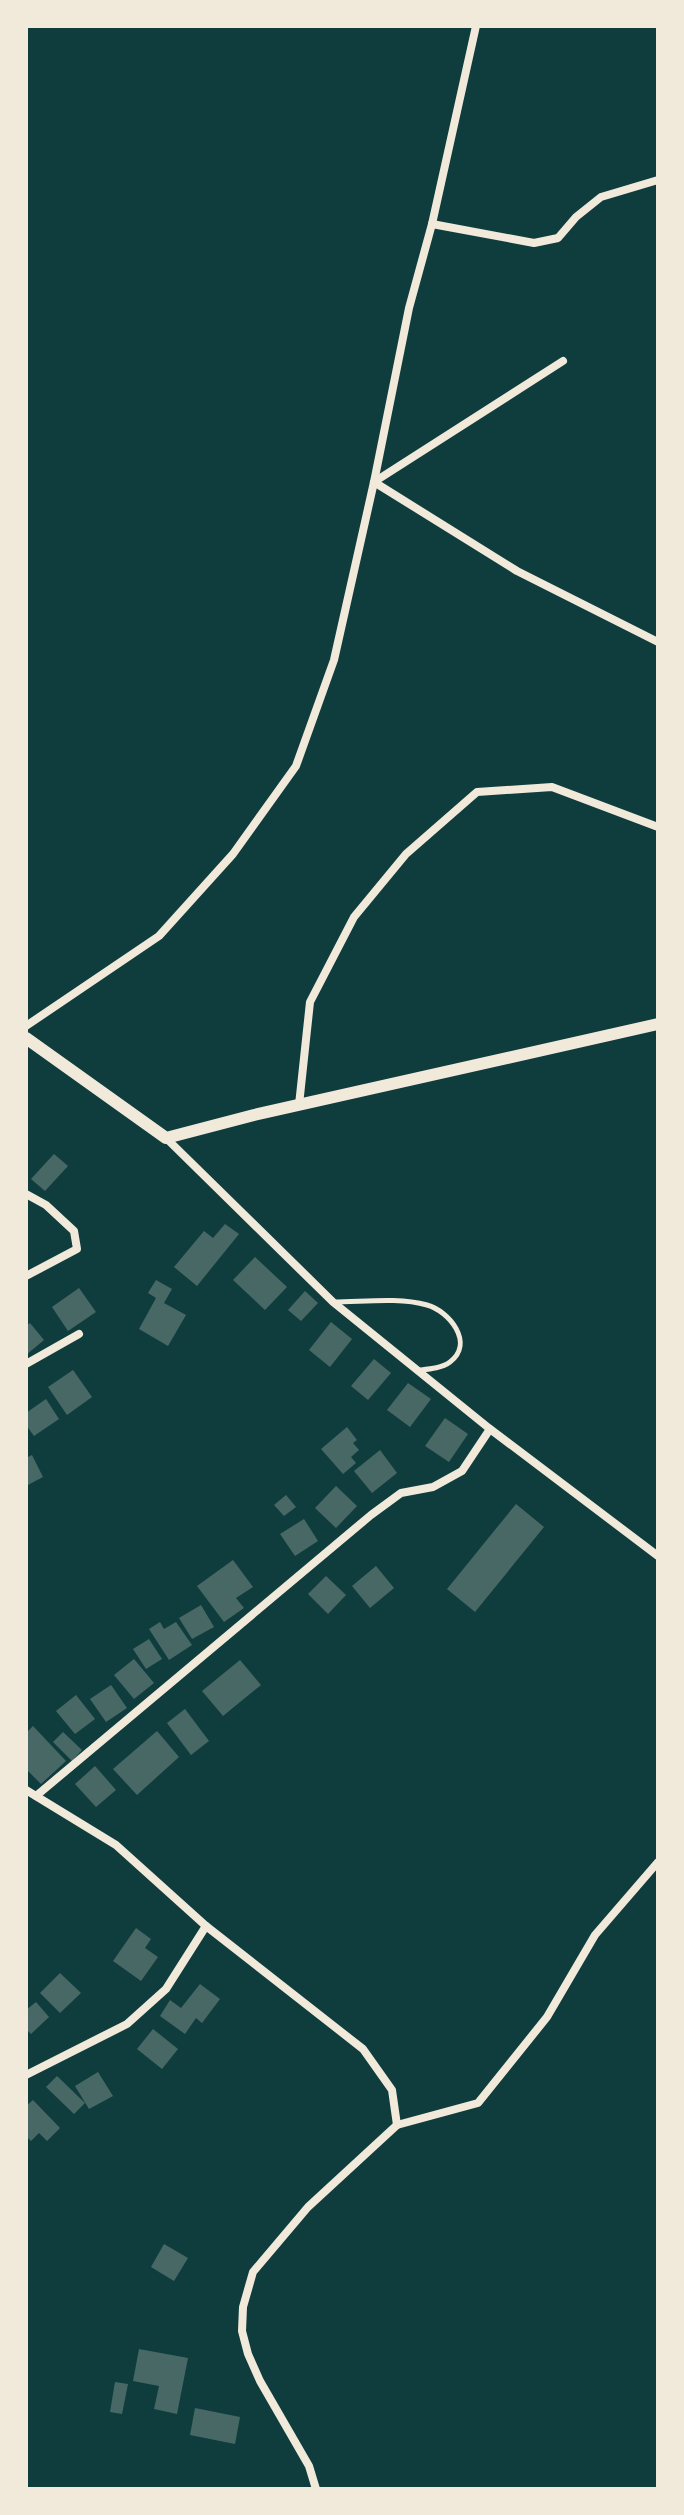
<svg xmlns="http://www.w3.org/2000/svg" width="684" height="2515" font-family="Raleway,sans-serif">
  <rect width="100%" height="100%" fill="#0f3d3e"/>
  <!-- building -->
  <g fill="#486865">
    <polygon points="54,1154 68,1166 45,1191 31,1179"/>
    <polygon points="225,1224 239,1234 197,1286 174,1267 204,1231 213,1238"/>
    <polygon points="255,1257 287,1287 265,1310 233,1280"/>
    <polygon points="156,1280 172,1289 164,1303 186,1315 168,1346 139,1329 156,1298 148,1293"/>
    <polygon points="79,1288 96,1312 68,1331 52,1307"/>
    <polygon points="305,1291 318,1303 301,1321 288,1310"/>
    <polygon points="331,1322 352,1339 330,1367 309,1350"/>
    <polygon points="30,1323 44,1340 26,1355 26,1326"/>
    <polygon points="374,1359 391,1373 368,1400 351,1386"/>
    <polygon points="73,1370 92,1397 67,1415 48,1387"/>
    <polygon points="408,1383 431,1399 410,1427 387,1410"/>
    <polygon points="46,1399 59,1419 34,1436 26,1425 26,1413"/>
    <polygon points="445,1418 468,1434 449,1462 425,1446"/>
    <polygon points="347,1427 357,1440 353,1443 359,1450 351,1457 356,1463 343,1474 321,1449"/>
    <polygon points="380,1450 397,1473 372,1493 354,1471"/>
    <polygon points="32,1455 43,1477 26,1486 26,1458"/>
    <polygon points="336,1486 357,1506 336,1528 315,1508"/>
    <polygon points="286,1495 296,1507 284,1516 274,1505"/>
    <polygon points="516,1504 544,1527 475,1612 447,1589"/>
    <polygon points="304,1519 318,1541 295,1556 280,1534"/>
    <polygon points="233,1560 253,1587 236,1598 244,1608 224,1622 197,1586"/>
    <polygon points="376,1566 394,1588 370,1608 352,1586"/>
    <polygon points="326,1576 346,1595 328,1614 308,1594"/>
    <polygon points="201,1605 214,1627 192,1639 179,1618"/>
    <polygon points="160,1622 164,1629 176,1622 192,1645 169,1660 149,1629"/>
    <polygon points="149,1639 162,1659 146,1669 133,1649"/>
    <polygon points="134,1659 154,1683 134,1699 114,1675"/>
    <polygon points="240,1660 261,1685 223,1716 202,1691"/>
    <polygon points="111,1685 127,1708 106,1722 90,1699"/>
    <polygon points="76,1695 95,1719 75,1734 56,1711"/>
    <polygon points="185,1709 209,1741 191,1755 167,1723"/>
    <polygon points="33,1726 66,1761 41,1784 26,1769 26,1733"/>
    <polygon points="157,1731 179,1757 137,1795 113,1769"/>
    <polygon points="63,1732 82,1750 72,1761 53,1742"/>
    <polygon points="95,1766 116,1790 96,1807 75,1784"/>
    <polygon points="136,1928 151,1939 145,1948 158,1957 141,1981 113,1961"/>
    <polygon points="60,1973 81,1993 60,2013 40,1993"/>
    <polygon points="200,1984 220,1999 202,2023 196,2018 185,2034 160,2016 170,2000 181,2008"/>
    <polygon points="36,2002 49,2017 31,2034 26,2029 26,2010"/>
    <polygon points="153,2029 178,2049 162,2069 137,2049"/>
    <polygon points="98,2072 113,2096 89,2109 75,2086"/>
    <polygon points="57,2076 85,2103 74,2114 46,2087"/>
    <polygon points="33,2100 60,2128 47,2141 39,2133 31,2141 26,2136 26,2106"/>
    <polygon points="164,2244 188,2258 174,2281 151,2267"/>
    <polygon points="139,2349 188,2358 177,2414 154,2409 159,2386 133,2381"/>
    <polygon points="115,2382 128,2384 122,2414 110,2412"/>
    <polygon points="195,2408 240,2417 235,2444 190,2435"/>
  </g>
  <g fill="none" stroke-linecap="round" stroke-linejoin="round">
    <!-- service -->
    <path stroke="#f1e9da" stroke-width="5" d="M333,1302C363,1302 398,1297 427,1305C449,1311 475,1343 450,1362C442,1368 430,1369 420,1370"/>
    <!-- minor -->
    <g stroke="#f1e9da" stroke-width="8">
      <polyline points="432,224 534,243 558,238 576,217 601,197 658,180"/>
      <polyline points="563,361 374,482 517,571 658,642"/>
      <polyline points="26,1026 159,936 233,854 296,766 334,660 374,482 409,308 432,224 476,26"/>
      <polyline points="299,1105 310,1002 354,917 406,854 477,792 552,787 658,827"/>
      <polyline points="166,1138 333,1302 490,1429 658,1556"/>
      <polyline points="26,1194 46,1205 74,1231 77,1249 26,1276"/>
      <polyline points="26,1364 79,1334"/>
      <polyline points="26,1790 116,1845 206,1926 363,2049 392,2090 397,2125"/>
      <polyline points="36,1796 371,1515 401,1493 433,1487 462,1471 490,1429"/>
      <polyline points="26,2075 127,2024 166,1989 206,1926"/>
      <polyline points="316,2489 309,2466 260,2381 248,2354 242,2331 243,2307 253,2272 308,2207 397,2125 478,2103 547,2017 595,1935 658,1862"/>
    </g>
    <!-- tertiary -->
    <polyline stroke="#f1e9da" stroke-width="12" points="26,1038 166,1138 254,1115 658,1024"/>
  </g>
  <!-- border -->
  <rect width="684" height="2515" fill="none" stroke="#f1e9da" stroke-width="56"/>
</svg>
